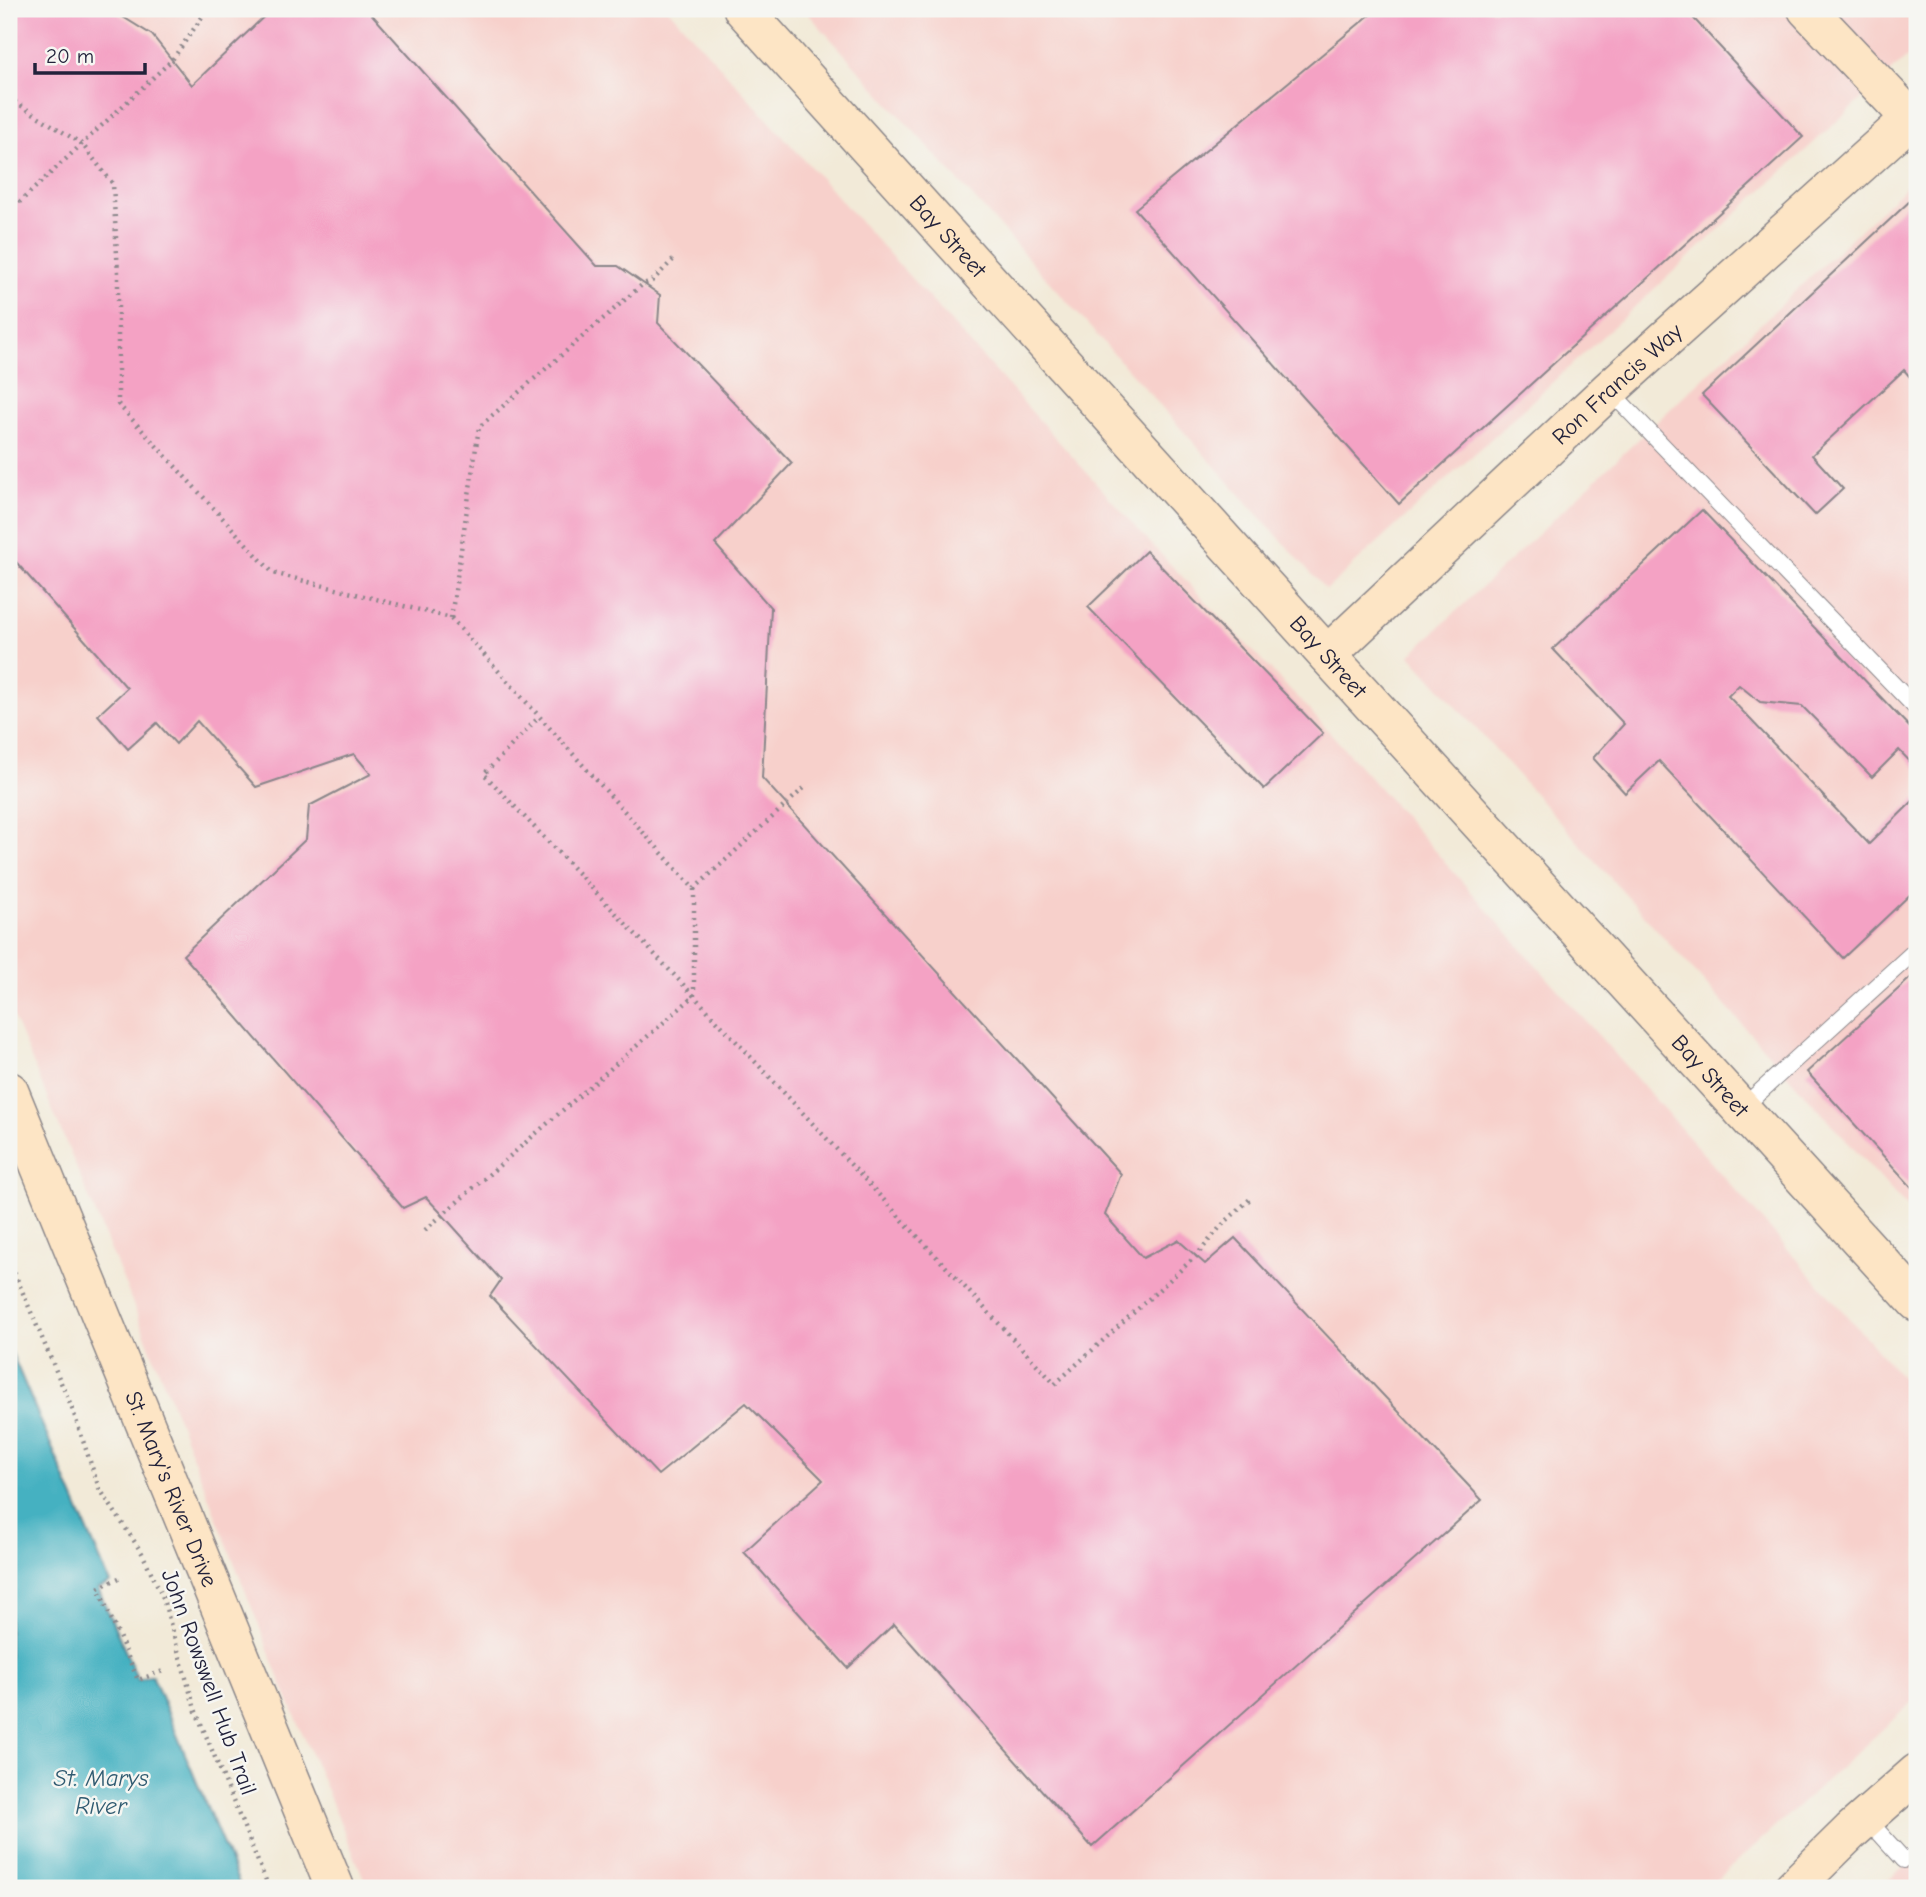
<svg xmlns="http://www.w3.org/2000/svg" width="1926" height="1897" font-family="'Comic Neue',sans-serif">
  <rect width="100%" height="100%" fill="#f6f6f2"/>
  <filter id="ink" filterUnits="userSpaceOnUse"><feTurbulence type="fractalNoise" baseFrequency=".0143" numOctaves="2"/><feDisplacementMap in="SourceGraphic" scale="14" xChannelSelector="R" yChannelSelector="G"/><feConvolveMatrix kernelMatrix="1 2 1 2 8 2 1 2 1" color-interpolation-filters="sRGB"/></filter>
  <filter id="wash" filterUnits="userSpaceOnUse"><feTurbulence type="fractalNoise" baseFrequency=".00686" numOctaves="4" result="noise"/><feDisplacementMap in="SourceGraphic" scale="28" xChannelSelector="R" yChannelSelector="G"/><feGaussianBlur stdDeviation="1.57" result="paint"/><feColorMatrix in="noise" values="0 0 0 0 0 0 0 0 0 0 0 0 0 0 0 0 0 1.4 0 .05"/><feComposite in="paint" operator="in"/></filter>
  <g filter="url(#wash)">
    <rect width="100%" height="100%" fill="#f2ead8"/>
    <!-- built -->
    <g fill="#f7d0cb">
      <polygon points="9,9 668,9 1153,546 1326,728 1917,1395 1917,1698 1708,1888 368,1888 283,1687 127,1289 9,1006"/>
      <polygon points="804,9 1917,9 1917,48 1326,590"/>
      <polygon points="1917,176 1917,1219 1410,655"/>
      <polygon points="1917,1854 1917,1888 1880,1888"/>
    </g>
    <!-- water -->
    <polygon fill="#44b1c1" stroke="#336a7e" stroke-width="2" points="9,1347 110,1583 98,1589 138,1680 152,1675 241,1888 9,1888"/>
    <g id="blocks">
      <!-- building -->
      <g fill="#f4a2c4">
        <polygon points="9,9 110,9 152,35 192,85 272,9 367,9 597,266 618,266 660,295 658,323 792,463 715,544 771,608 762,778 1121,1174 1105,1215 1143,1258 1178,1240 1205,1264 1235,1238 1482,1500 1092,1847 894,1624 848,1668 744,1552 823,1480 746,1403 658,1475 490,1296 501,1280 442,1214 426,1197 403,1208 183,955 306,839 309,806 371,774 354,754 256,787 197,721 176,744 157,723 128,749 98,715 127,688 9,554"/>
        <polygon points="1377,9 1685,9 1803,137 1399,504 1135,209"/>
        <polygon points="1911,200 1917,206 1917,385 1904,370 1812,455 1843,489 1815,515 1702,395"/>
        <polygon points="1702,510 1917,735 1917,769 1899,750 1872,777 1802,706 1760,702 1739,685 1728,696 1869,844 1917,797 1917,888 1843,958 1659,761 1625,793 1593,758 1624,724 1553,649"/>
        <polygon points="1146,551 1323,733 1264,789 1088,607"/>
        <polygon points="1917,972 1917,1193 1807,1072"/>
      </g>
    </g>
  </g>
  <g filter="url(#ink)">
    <use href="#blocks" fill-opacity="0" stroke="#8a868a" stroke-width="2"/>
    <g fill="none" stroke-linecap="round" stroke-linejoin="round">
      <!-- lane casing -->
      <g stroke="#8a868a" stroke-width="18">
        <g id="lane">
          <polyline points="1609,390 1917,709"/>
          <polyline points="1741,1109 1917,949"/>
          <polyline points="1866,1818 1904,1860"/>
        </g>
      </g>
      <!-- secondary casing -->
      <g stroke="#8a868a" stroke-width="41">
        <g id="secondary">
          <path id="s1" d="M743,9L1327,655L1917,1302"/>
          <polyline points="1807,9 1917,125"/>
          <path id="s2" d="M1327,655L1609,390L1917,113"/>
          <path id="s3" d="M9,1091L335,1888"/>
          <polyline points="1793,1888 1851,1831 1917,1773"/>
        </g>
      </g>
      <!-- path -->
      <g stroke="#8a868a" stroke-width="4.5" stroke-dasharray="2 5" stroke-linecap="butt">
        <polyline points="9,98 82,144 113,184 118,273 118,404 273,573 451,618 694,889 694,996 1055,1384 1196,1256 1221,1226 1250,1199"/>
        <polyline points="9,212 172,60 205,13"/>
        <polyline points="451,618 479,427 643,284 652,281 673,260"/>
        <polyline points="694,889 804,788"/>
        <polyline points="425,1230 694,996 484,774 539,717"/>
        <polyline points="9,1260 73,1411 99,1488 142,1553 162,1595 195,1709 269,1888"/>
        <polyline points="119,1578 98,1588 138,1680 163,1671"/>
      </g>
      <!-- lane -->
      <use href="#lane" stroke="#fff" stroke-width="16"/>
      <!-- secondary -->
      <use href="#secondary" stroke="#fde5c5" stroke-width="38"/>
    </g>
  </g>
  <g text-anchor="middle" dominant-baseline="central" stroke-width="5" stroke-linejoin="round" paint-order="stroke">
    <!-- street labels -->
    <g font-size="23" fill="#22223b" stroke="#f6f6f2">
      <text stroke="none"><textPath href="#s1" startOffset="306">Bay Street</textPath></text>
      <text stroke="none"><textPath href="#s2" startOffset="397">Ron Francis Way</textPath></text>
      <text stroke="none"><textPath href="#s1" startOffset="873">Bay Street</textPath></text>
      <text stroke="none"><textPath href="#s1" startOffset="1440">Bay Street</textPath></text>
      <text stroke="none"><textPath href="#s3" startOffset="430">St. Mary's River Drive</textPath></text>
      <text transform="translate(209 1682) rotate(70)">John Rowswell Hub Trail</text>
    </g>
    <!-- water labels -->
    <g font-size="24" font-style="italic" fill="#305b71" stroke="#f6f6f2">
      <text x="101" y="1778">St. Marys<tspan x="101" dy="28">River</tspan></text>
    </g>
  </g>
  <!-- margin -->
  <rect width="1926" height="1897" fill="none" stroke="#f6f6f2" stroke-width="35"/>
  <!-- scale -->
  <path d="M35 63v10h110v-10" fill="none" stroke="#22223b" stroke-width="3.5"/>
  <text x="46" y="63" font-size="21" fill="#22223b" stroke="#f6f6f2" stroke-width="5" paint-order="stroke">20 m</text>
</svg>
